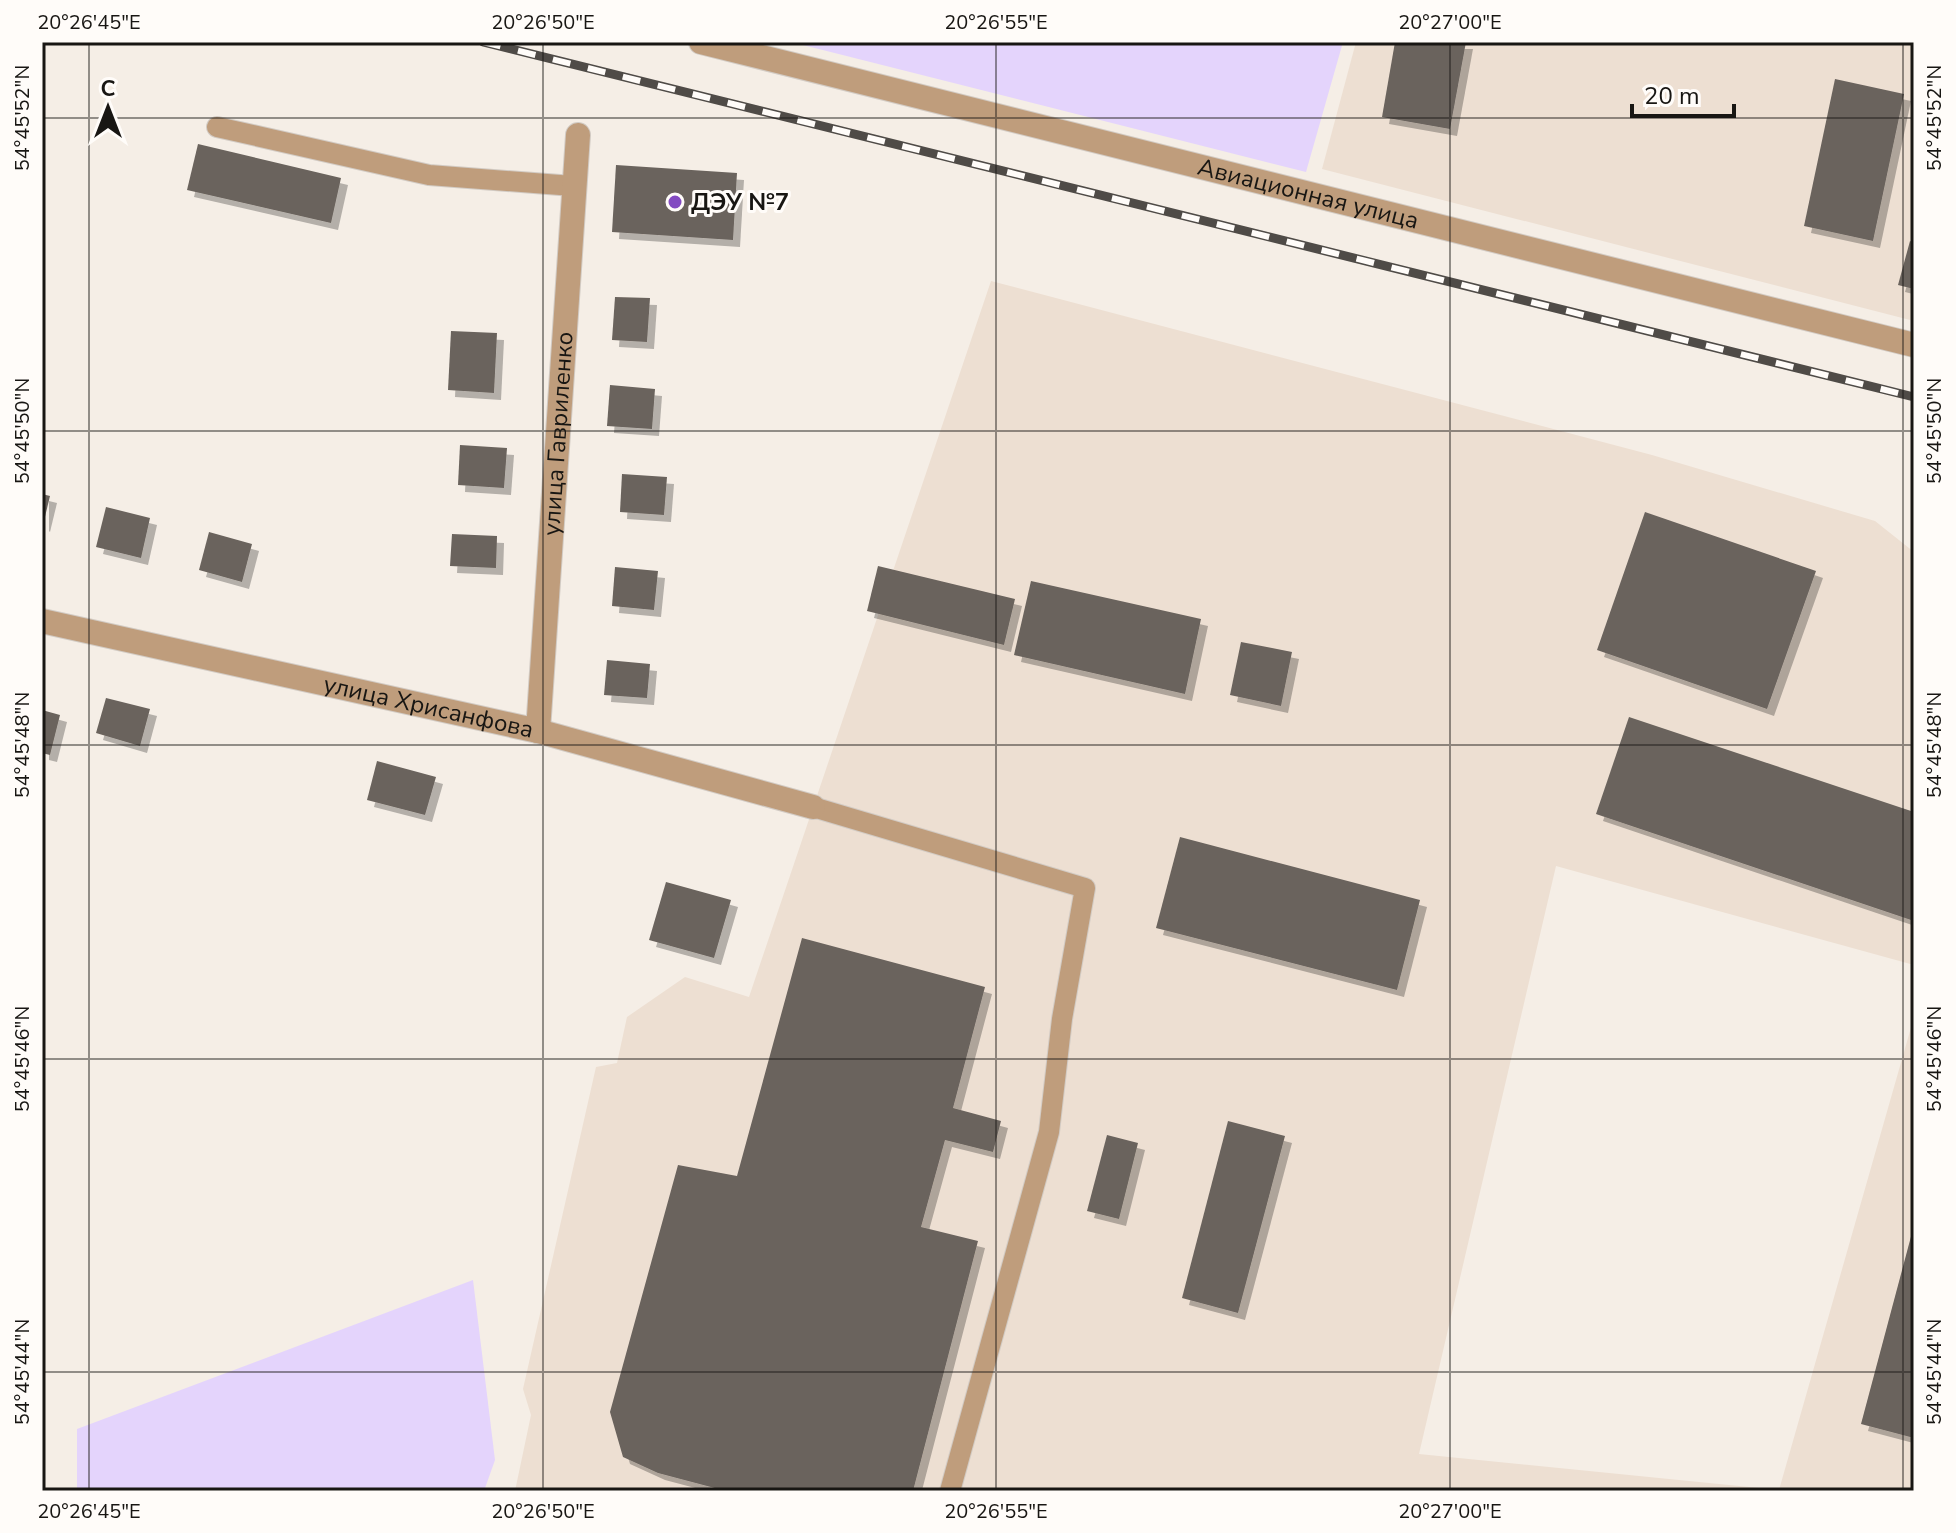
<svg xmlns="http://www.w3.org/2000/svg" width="1956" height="1533" font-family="'Nunito Sans',sans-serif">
  <defs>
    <filter id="shadow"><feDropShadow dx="7" dy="7" stdDeviation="0" flood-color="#0004"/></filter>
  </defs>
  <rect width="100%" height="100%" fill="#f5eee6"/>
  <!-- built -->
  <g fill="#eddfd2">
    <polygon points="1356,42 1914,42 1914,321 1322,169"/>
    <polygon points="991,281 1652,455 1875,521 1914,552 1914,965 1556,866 1419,1454 1779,1490 1914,1017 1914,1491 515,1491 531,1415 523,1389 596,1067 617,1063 627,1017 685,977 749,997"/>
  </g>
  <!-- green -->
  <g fill="#e4d4fc">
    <polygon points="791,42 1343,42 1306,172"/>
    <polygon points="473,1280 495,1460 484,1491 77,1491 77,1429"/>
  </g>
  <!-- building -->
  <g fill="#6a635d" filter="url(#shadow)">
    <polygon points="1395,42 1466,42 1450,129 1382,117"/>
    <polygon points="1835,79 1904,94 1873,241 1804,226"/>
    <polygon points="198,144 341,178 331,223 187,190"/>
    <polygon points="616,165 737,173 733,240 612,232"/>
    <polygon points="1910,241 1914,243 1914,289 1898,285"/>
    <polygon points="615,297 650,298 647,342 612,340"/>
    <polygon points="451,331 497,333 494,393 448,390"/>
    <polygon points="610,385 655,389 652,429 607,426"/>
    <polygon points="460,445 507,448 504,488 458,485"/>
    <polygon points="622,474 667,477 664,515 620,512"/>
    <polygon points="42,494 50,496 43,525 42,524"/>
    <polygon points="106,507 150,518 141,558 96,547"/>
    <polygon points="1645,512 1816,571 1767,709 1597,650"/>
    <polygon points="209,532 252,544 242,582 199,570"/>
    <polygon points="452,534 497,536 496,568 450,566"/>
    <polygon points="878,566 1015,599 1004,645 867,611"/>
    <polygon points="615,567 658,571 654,610 612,606"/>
    <polygon points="1031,581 1201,619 1185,694 1014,655"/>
    <polygon points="1241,642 1292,652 1281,706 1230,695"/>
    <polygon points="607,660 650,664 647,698 604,695"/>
    <polygon points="106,698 150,709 140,746 96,733"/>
    <polygon points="42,710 60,715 50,755 42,753"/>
    <polygon points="1629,717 1914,812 1914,921 1596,814"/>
    <polygon points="377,761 436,777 425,815 367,800"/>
    <polygon points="1180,837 1420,900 1397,990 1156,928"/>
    <polygon points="666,882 731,900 714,958 649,940"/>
    <polygon points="802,938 985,987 953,1108 1001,1121 993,1152 945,1140 921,1227 978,1241 913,1491 726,1491 658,1473 623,1457 610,1412 678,1165 737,1176"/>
    <polygon points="1228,1121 1285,1136 1238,1313 1182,1298"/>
    <polygon points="1107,1135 1138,1143 1119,1219 1087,1211"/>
    <polygon points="1913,1229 1914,1229 1914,1438 1861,1424"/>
  </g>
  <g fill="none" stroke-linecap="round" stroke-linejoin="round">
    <!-- service casing -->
    <g stroke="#d2cbc4" stroke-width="22">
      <g id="service">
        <polyline points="217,127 429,175 573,186"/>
        <polyline points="813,807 1085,888 1062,1019 1049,1132 950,1491"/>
      </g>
    </g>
    <!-- minor casing -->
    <g stroke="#d2cbc4" stroke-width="26">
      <g id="minor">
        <path id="s1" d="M701,42L1914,345"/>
        <path id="s2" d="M42,621L538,731L813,807"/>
        <path id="s3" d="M538,731L578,135"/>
      </g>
    </g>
    <!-- service -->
    <use href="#service" stroke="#bf9d7c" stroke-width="20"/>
    <!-- minor -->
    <use href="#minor" stroke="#bf9d7c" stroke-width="24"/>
    <!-- rail casing -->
    <g stroke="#4f4b47" stroke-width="9">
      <polyline id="rail" points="483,42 1914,397"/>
    </g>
    <!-- rail -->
    <use href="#rail" stroke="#fffcf9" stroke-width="6" stroke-dasharray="18" stroke-linecap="butt"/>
  </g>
  <!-- ticks -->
  <path fill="none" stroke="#181613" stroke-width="2" stroke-opacity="0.45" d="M89,42V1491M543,42V1491M996,42V1491M1450,42V1491M1903,42V1491M42,118H1914M42,431H1914M42,745H1914M42,1059H1914M42,1372H1914"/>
  <!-- markers -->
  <circle fill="#834ac1" stroke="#fffcf9" stroke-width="3" cx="675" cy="202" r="8"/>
  <g text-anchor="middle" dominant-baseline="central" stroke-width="6" stroke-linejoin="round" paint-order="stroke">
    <!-- street labels -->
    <g font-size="24" fill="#181613" stroke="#fffcf9">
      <text stroke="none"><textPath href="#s1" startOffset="626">Авиационная улица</textPath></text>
      <text stroke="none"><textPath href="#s3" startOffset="298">улица Гавриленко</textPath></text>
      <text stroke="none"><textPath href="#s2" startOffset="396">улица Хрисанфова</textPath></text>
    </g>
    <!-- poi labels -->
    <g font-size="24" font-weight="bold" fill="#181613" stroke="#fffcf9" text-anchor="start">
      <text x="691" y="202">ДЭУ №7</text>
    </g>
  </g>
  <!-- border -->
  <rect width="1956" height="1533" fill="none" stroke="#fffcf9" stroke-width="88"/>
  <!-- north arrow -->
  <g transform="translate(108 108)" stroke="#fffcf9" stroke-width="6" paint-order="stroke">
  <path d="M0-6L14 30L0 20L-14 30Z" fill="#181613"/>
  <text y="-12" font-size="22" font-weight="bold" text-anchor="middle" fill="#181613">С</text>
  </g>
  <!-- scale -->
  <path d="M1632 104v12h102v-12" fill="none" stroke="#181613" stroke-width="4"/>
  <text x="1644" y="104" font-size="24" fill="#181613" stroke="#fffcf9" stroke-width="6" paint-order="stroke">20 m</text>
  <rect x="44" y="44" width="1868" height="1445" fill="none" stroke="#181613" stroke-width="3"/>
  <g font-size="20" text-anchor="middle" fill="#181613">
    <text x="89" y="29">20°26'45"E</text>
    <text x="543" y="29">20°26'50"E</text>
    <text x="996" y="29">20°26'55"E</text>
    <text x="1450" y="29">20°27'00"E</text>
    <text transform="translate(22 118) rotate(-90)" y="7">54°45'52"N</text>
    <text transform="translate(1934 118) rotate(-90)" y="7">54°45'52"N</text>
    <text transform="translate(22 431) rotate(-90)" y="7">54°45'50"N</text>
    <text transform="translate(1934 431) rotate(-90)" y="7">54°45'50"N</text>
    <text transform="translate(22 745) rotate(-90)" y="7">54°45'48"N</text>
    <text transform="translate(1934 745) rotate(-90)" y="7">54°45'48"N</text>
    <text transform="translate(22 1059) rotate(-90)" y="7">54°45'46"N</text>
    <text transform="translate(1934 1059) rotate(-90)" y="7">54°45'46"N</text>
    <text transform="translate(22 1372) rotate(-90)" y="7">54°45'44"N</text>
    <text transform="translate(1934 1372) rotate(-90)" y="7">54°45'44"N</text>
    <text x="89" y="1518">20°26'45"E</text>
    <text x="543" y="1518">20°26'50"E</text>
    <text x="996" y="1518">20°26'55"E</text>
    <text x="1450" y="1518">20°27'00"E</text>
  </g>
</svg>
